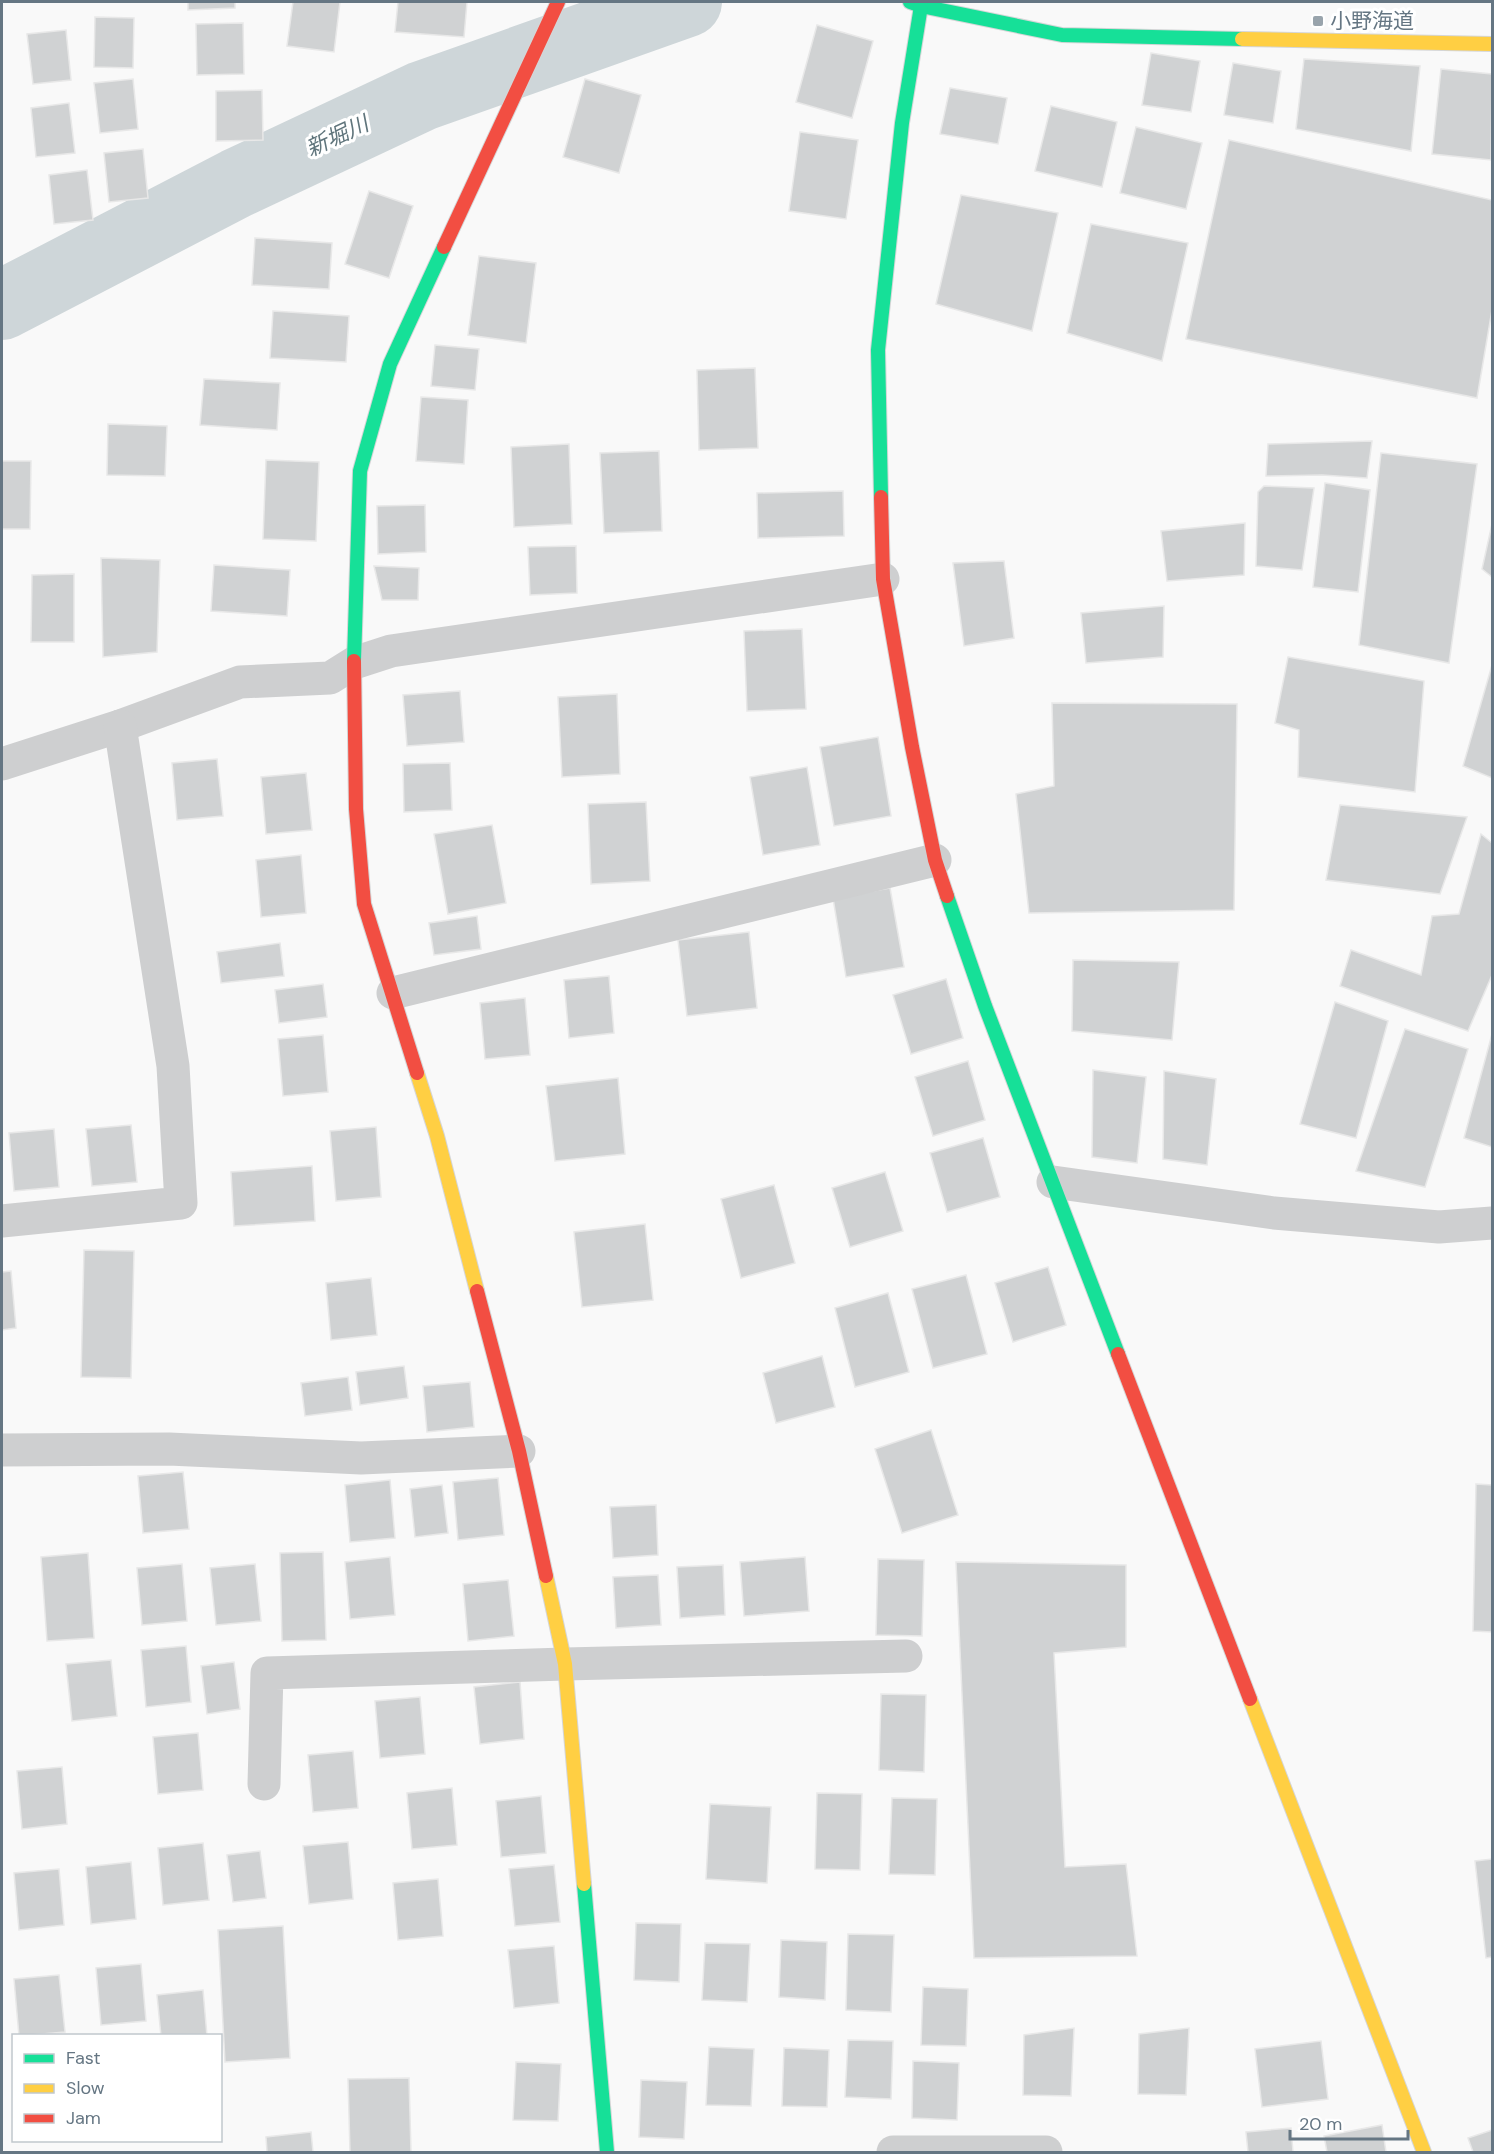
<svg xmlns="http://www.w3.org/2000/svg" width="1494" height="2154" font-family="'DM Sans','Noto Sans JP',sans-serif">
  <rect width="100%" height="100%" fill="#f9f9f9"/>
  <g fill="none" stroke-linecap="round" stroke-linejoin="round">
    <!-- river -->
    <polyline stroke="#ced6d9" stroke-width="70" points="2,305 237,183 422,96 687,2"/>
  </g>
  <!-- building -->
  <g fill="#d0d2d3" stroke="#e8e8e8" stroke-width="1.5">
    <polygon points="188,2 235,2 235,8 188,10"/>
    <polygon points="293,2 340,2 334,52 287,46"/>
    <polygon points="398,2 467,2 464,37 395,32"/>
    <polygon points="95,17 134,18 133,68 94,67"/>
    <polygon points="243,23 244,74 197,75 196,24"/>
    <polygon points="817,25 873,41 852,118 796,102"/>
    <polygon points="66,30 71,80 33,84 27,34"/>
    <polygon points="1151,53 1200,61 1191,112 1142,105"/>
    <polygon points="1304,59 1420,66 1411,151 1296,129"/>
    <polygon points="1233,63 1281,71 1273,123 1224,115"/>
    <polygon points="1441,69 1492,74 1491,160 1432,154"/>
    <polygon points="133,79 138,129 100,133 94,83"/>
    <polygon points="585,79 641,95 619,173 563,157"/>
    <polygon points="950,88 1007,98 998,144 940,134"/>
    <polygon points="262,90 263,140 216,141 216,91"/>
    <polygon points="69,103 75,153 36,157 31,108"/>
    <polygon points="1051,106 1117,122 1102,187 1035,171"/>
    <polygon points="1136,127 1202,143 1186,209 1120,193"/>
    <polygon points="800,132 858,140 846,219 789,211"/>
    <polygon points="1229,140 1492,200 1492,310 1477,398 1186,339"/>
    <polygon points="143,149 148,198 109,202 104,153"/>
    <polygon points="87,170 93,220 54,224 49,175"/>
    <polygon points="369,191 413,206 389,278 345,264"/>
    <polygon points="961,195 1058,213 1032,331 936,304"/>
    <polygon points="1091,224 1188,243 1162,361 1067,333"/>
    <polygon points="255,238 332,243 329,289 252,285"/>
    <polygon points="479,256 536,263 526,343 468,335"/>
    <polygon points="273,311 349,316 346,362 270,358"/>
    <polygon points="435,345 479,349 475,390 431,386"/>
    <polygon points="755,368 758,448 699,450 697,370"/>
    <polygon points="204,379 280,383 277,430 200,425"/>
    <polygon points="421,397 468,400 464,464 416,461"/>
    <polygon points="108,424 167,426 165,476 107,475"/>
    <polygon points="1372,441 1367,478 1322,475 1266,476 1268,444"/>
    <polygon points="569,444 572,524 514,527 511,447"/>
    <polygon points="659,451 662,531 604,533 600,453"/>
    <polygon points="1381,453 1477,464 1449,663 1359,645"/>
    <polygon points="266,460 319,462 316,541 263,539"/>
    <polygon points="2,461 31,461 30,529 2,529"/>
    <polygon points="1325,483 1370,490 1358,592 1313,587"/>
    <polygon points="1264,486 1314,488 1302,570 1256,566 1258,492"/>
    <polygon points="843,491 844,536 758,538 757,493"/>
    <polygon points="425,505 426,552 378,554 377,506"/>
    <polygon points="1245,523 1244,575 1167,581 1161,531"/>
    <polygon points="1492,524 1492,577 1482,569"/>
    <polygon points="576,546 577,593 530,595 528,547"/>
    <polygon points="101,558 160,560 157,652 103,657"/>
    <polygon points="1004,561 1014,638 964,646 953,563"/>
    <polygon points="214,565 290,570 287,616 211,611"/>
    <polygon points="374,566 419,568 418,600 382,600"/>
    <polygon points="74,574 74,642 31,642 32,575"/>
    <polygon points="1164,606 1163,657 1086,663 1081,613"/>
    <polygon points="802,629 806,709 747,711 744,631"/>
    <polygon points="1288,657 1424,681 1415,792 1298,777 1299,730 1275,723"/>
    <polygon points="1492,665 1492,778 1463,766"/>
    <polygon points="460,691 464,742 407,746 403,695"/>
    <polygon points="617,694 620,774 562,777 558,697"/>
    <polygon points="1052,703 1237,704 1234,910 1029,913 1016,794 1054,786"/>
    <polygon points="878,737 891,816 834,826 820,747"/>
    <polygon points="217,759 223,816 177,820 172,763"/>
    <polygon points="450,763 452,810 404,812 403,764"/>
    <polygon points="807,767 820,845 763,855 750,777"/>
    <polygon points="306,773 312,830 266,834 261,777"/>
    <polygon points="646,802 650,881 591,884 588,804"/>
    <polygon points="1340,805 1467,817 1440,894 1326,880"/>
    <polygon points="492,825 506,903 448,914 434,834"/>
    <polygon points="1481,834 1492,843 1492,975 1468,1031 1340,986 1351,950 1421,975 1432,916 1459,914"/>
    <polygon points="301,855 306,913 261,917 256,860"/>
    <polygon points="890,888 904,967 846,977 833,898"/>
    <polygon points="477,916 481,949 434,955 429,923"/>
    <polygon points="749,932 757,1008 687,1016 678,940"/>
    <polygon points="280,943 284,976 221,983 217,952"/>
    <polygon points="1073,960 1179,962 1172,1040 1072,1031"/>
    <polygon points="609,976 614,1033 569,1038 564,980"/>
    <polygon points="946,979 963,1038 911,1054 893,995"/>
    <polygon points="323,984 327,1017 279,1023 275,990"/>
    <polygon points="525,998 530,1055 485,1059 480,1003"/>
    <polygon points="1335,1002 1388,1021 1356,1138 1300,1124"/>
    <polygon points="1405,1029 1468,1049 1425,1187 1356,1171"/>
    <polygon points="1492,1034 1492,1147 1464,1138"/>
    <polygon points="323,1035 328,1092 283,1096 278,1039"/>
    <polygon points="968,1061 985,1120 933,1136 915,1077"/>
    <polygon points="1093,1070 1146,1077 1137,1163 1092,1157"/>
    <polygon points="1164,1071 1216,1079 1207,1165 1163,1159"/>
    <polygon points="618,1078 625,1154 555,1161 546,1086"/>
    <polygon points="131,1125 137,1182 92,1186 86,1129"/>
    <polygon points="376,1127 381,1197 336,1201 330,1131"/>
    <polygon points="54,1129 59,1187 14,1191 9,1133"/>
    <polygon points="983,1138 1000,1197 947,1212 930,1153"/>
    <polygon points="312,1166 315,1221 234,1226 231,1172"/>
    <polygon points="885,1172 903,1231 850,1247 832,1188"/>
    <polygon points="774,1185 795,1263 741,1278 721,1199"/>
    <polygon points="645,1224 653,1300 582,1307 574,1232"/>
    <polygon points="84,1250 134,1251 131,1378 81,1377"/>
    <polygon points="1048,1267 1066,1325 1013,1342 995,1283"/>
    <polygon points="11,1271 16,1328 2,1330 2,1272"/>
    <polygon points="966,1275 987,1354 933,1368 912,1289"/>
    <polygon points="371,1278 377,1335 331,1340 326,1283"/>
    <polygon points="888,1293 909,1372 855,1387 835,1308"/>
    <polygon points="822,1356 835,1407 776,1423 763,1373"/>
    <polygon points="404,1366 408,1398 360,1405 356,1372"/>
    <polygon points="348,1377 352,1410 305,1416 301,1383"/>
    <polygon points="470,1382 474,1427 427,1432 423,1386"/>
    <polygon points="931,1430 958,1515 902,1533 875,1449"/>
    <polygon points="183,1472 189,1529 143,1533 138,1476"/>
    <polygon points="498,1478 504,1535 458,1540 453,1482"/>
    <polygon points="390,1480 395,1538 350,1542 345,1485"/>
    <polygon points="1476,1484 1492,1485 1492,1632 1473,1631"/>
    <polygon points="442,1485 448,1533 415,1537 410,1489"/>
    <polygon points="656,1505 658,1555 613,1558 610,1507"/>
    <polygon points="323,1552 326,1640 282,1641 280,1553"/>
    <polygon points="88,1553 94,1638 47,1641 41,1557"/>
    <polygon points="390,1557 395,1615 350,1619 345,1562"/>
    <polygon points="805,1557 809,1611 744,1616 740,1562"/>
    <polygon points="878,1559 924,1560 922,1636 876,1635"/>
    <polygon points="956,1562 1126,1565 1126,1647 1054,1653 1065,1867 1126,1864 1137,1956 974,1958"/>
    <polygon points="182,1564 187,1621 142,1625 137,1568"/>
    <polygon points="255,1564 261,1621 216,1625 210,1568"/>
    <polygon points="723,1565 725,1615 680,1618 677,1567"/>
    <polygon points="658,1575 661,1625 616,1628 613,1577"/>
    <polygon points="508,1580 514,1636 468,1641 463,1584"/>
    <polygon points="186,1646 191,1702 146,1707 141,1650"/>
    <polygon points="111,1660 117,1716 72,1721 66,1664"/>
    <polygon points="234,1662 240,1709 207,1714 201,1666"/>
    <polygon points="520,1682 524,1739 480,1744 474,1687"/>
    <polygon points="881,1694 926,1695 924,1772 879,1770"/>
    <polygon points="420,1697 425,1754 380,1758 375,1701"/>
    <polygon points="198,1733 203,1790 158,1794 153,1737"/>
    <polygon points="353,1751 358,1808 313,1812 308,1755"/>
    <polygon points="62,1767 67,1824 22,1829 17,1771"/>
    <polygon points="452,1788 457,1845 412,1849 407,1793"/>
    <polygon points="817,1793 862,1794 860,1870 815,1869"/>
    <polygon points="541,1796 546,1853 501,1857 496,1801"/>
    <polygon points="892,1798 937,1799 935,1875 889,1874"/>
    <polygon points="710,1804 771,1807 767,1883 706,1879"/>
    <polygon points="348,1842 353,1899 309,1904 303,1846"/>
    <polygon points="203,1843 209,1900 163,1905 158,1848"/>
    <polygon points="260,1851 266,1898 233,1902 227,1855"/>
    <polygon points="1492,1859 1492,1957 1486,1958 1475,1861"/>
    <polygon points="131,1862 136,1919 91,1924 86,1867"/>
    <polygon points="554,1865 560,1922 515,1926 509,1869"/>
    <polygon points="59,1869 64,1925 19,1930 14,1873"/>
    <polygon points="438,1879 443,1936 398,1940 393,1883"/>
    <polygon points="636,1923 681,1924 679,1982 634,1980"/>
    <polygon points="283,1926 290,2058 225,2062 218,1930"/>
    <polygon points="848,1934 894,1935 891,2012 846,2010"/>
    <polygon points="781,1940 827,1942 825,2000 779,1997"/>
    <polygon points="705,1943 750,1944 747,2002 702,2000"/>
    <polygon points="554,1946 559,2003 514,2008 508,1950"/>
    <polygon points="141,1964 146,2021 101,2025 96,1968"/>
    <polygon points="59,1975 65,2032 19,2036 14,1979"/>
    <polygon points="923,1987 968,1989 966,2046 921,2045"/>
    <polygon points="203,1990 207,2036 161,2036 157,1995"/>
    <polygon points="1074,2028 1071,2096 1023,2095 1024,2035"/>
    <polygon points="1189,2028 1186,2095 1138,2094 1139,2034"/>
    <polygon points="848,2040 893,2041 891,2099 845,2097"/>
    <polygon points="1321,2041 1328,2099 1262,2107 1255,2049"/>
    <polygon points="709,2047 754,2049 751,2106 706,2105"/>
    <polygon points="784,2048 829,2050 827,2107 782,2106"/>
    <polygon points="913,2061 959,2063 957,2120 912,2118"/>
    <polygon points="516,2062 561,2064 558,2121 513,2120"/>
    <polygon points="409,2078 411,2152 350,2152 348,2079"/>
    <polygon points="641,2080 687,2082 684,2139 639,2137"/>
    <polygon points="1382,2125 1386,2152 1327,2152 1324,2136"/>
    <polygon points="1291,2128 1293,2152 1248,2152 1246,2132"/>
    <polygon points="1492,2130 1492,2152 1473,2152 1468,2138"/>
    <polygon points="311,2132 313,2152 267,2152 266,2137"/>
  </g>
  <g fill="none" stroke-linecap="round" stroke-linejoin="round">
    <!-- fast casing -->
    <g stroke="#d5d6d7" stroke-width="16">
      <g id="fast">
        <polyline points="910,2 921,6 1062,35 1242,39"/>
        <polyline points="881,497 878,350 902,123 921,6"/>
        <polyline points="354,661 360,471 390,364 444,247"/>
        <polyline points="947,896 985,1006 1118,1354"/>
        <polyline points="584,1884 607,2152"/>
      </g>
    </g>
    <!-- slow casing -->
    <g stroke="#d5d6d7" stroke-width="16">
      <g id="slow">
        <polyline points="1242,39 1492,44"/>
        <polyline points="417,1073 437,1136 477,1291"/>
        <polyline points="546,1576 565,1664 584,1884"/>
        <polyline points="1250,1699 1424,2152"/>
      </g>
    </g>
    <!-- jam casing -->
    <g stroke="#d5d6d7" stroke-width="16">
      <g id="jam">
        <polyline points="444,247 558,2"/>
        <polyline points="881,497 883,579 912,747 935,860 947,896"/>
        <polyline points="354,661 356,809 364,904 417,1073"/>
        <polyline points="477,1291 519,1451 546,1576"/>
        <polyline points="1118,1354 1250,1699"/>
      </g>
    </g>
    <!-- street -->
    <g stroke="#cecfd0" stroke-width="33">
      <polyline points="2,764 120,726 240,682 330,678 354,663 391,651 883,579"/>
      <polyline points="393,993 935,860"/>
      <polyline points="1053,1182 1274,1213 1439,1227 1492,1223"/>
      <polyline points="2,1221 181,1203 173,1066 120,726"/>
      <polyline points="2,1450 169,1449 361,1458 519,1451"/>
      <polyline points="264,1784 267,1673 565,1664 906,1656"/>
      <polyline points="893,2152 1046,2152"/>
    </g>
    <!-- fast -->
    <use href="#fast" stroke="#16e098" stroke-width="14"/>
    <!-- slow -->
    <use href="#slow" stroke="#ffcf43" stroke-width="14"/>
    <!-- jam -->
    <use href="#jam" stroke="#f24e42" stroke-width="14"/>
  </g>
  <!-- markers -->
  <rect fill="#99a4ac" stroke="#fff" stroke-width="2" x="1312" y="15" width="12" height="12" rx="3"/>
  <g text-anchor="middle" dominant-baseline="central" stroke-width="6" stroke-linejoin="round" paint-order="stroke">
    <!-- poi labels -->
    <g font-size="21" fill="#657683" stroke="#fff" text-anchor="start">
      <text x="1330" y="21">小野海道</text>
    </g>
    <!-- water labels -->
    <g font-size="22" font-style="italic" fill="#60757c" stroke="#fff">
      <text transform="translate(337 136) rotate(-25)">新堀川</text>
    </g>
  </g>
  <!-- border -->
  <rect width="1494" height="2154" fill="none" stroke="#657683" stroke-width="6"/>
  <!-- legend -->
  <rect x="12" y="2034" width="210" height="108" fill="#ffffff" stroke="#c1c8cd" stroke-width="1.5"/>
  <rect x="24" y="2054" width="30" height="9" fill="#16e098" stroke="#c1c8cd" stroke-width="1.5"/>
  <text x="66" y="2064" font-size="18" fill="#657683">Fast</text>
  <rect x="24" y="2084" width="30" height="9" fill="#ffcf43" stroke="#c1c8cd" stroke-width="1.5"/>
  <text x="66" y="2094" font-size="18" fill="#657683">Slow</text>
  <rect x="24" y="2114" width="30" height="9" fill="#f24e42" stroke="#c1c8cd" stroke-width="1.5"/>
  <text x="66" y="2124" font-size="18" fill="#657683">Jam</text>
  <!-- scale -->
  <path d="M1290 2130v9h118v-9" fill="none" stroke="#657683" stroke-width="3"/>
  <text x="1299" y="2130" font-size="18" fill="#657683" stroke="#ffffff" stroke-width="4.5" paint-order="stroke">20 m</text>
</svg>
